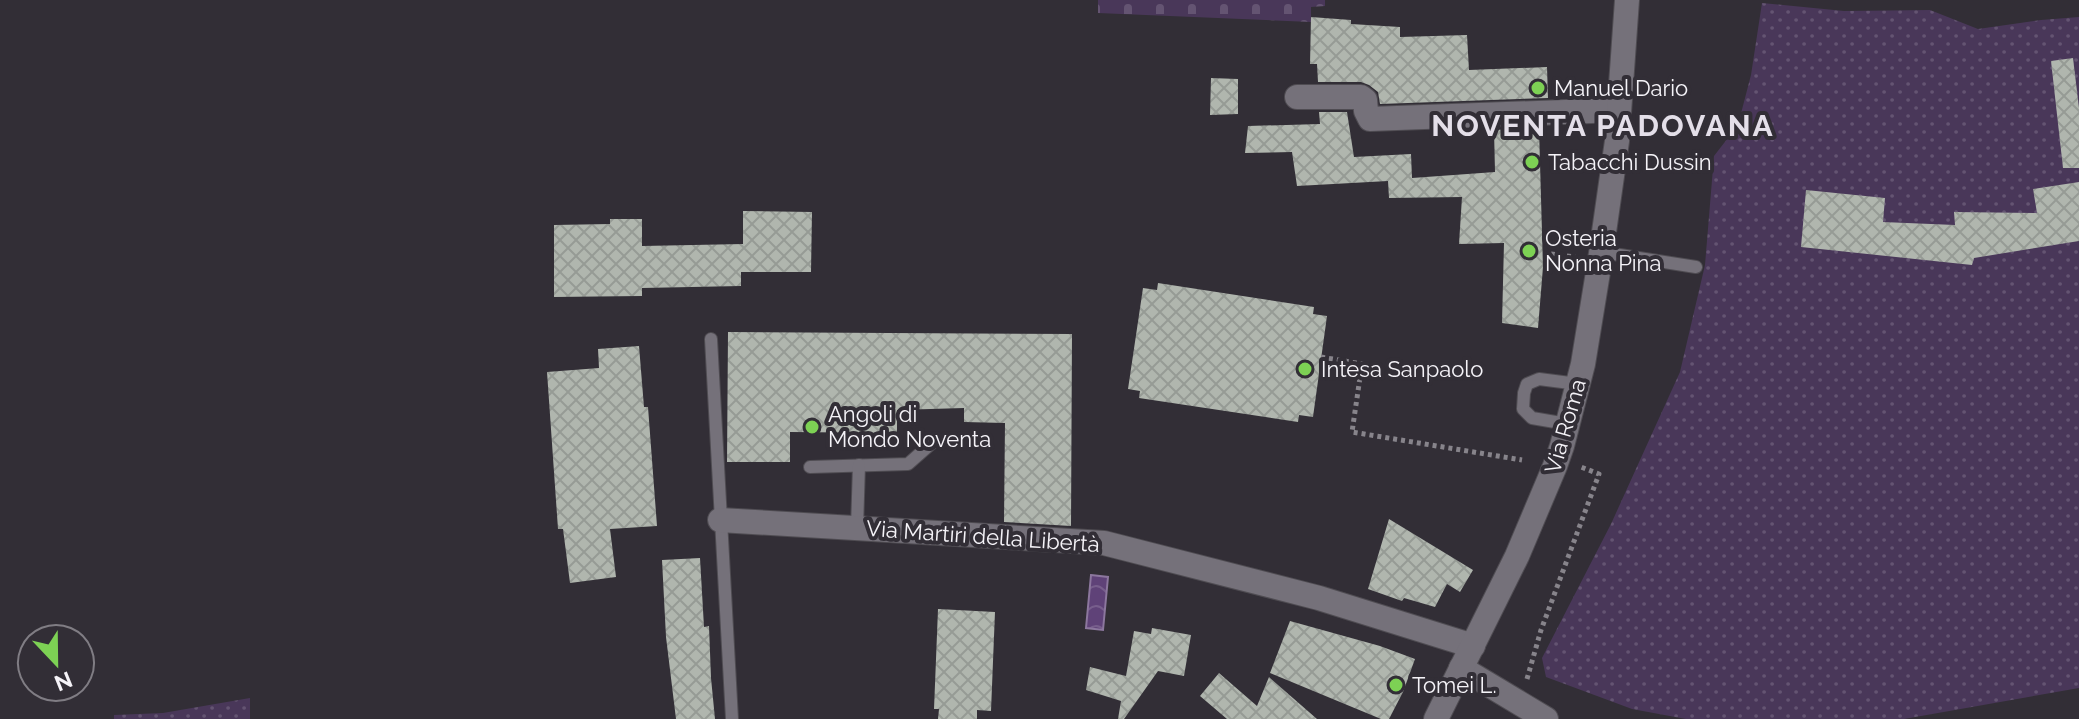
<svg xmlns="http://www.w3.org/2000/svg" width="2079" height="719" font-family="Raleway,sans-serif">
  <defs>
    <pattern id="cemetery-stones" width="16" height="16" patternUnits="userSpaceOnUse" patternTransform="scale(2)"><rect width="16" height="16" fill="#493759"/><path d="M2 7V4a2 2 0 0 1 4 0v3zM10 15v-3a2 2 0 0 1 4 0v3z" fill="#645472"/></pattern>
    <pattern id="garden-dots" width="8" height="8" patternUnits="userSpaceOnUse" patternTransform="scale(2)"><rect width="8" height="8" fill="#493759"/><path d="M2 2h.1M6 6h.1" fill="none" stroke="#645472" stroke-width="1.8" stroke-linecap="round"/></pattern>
    <pattern id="water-waves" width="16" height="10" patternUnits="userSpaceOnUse" patternTransform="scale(2)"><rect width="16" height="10" fill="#5f4278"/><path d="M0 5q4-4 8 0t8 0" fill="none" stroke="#775e8c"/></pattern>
    <pattern id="building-cross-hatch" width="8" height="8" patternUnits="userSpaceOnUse" patternTransform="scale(2)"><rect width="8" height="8" fill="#b0b6ae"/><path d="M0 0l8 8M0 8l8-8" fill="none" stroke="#969b95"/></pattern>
  </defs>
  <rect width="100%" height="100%" fill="#322e36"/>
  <!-- cemetery -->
  <polygon fill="url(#cemetery-stones)" points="1098,0 1325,0 1325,6 1311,7 1311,22 1098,13"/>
  <!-- garden -->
  <g fill="url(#garden-dots)">
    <polygon points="1762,3 1844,11 1930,10 1978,29 2041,20 2079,17 2079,688 1904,719 1686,719 1632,709 1546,677 1542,658 1611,524 1680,372 1705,265 1714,156 1738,125 1751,75"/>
    <polygon points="250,698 250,719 114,719 114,715 163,713"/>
  </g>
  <!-- water -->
  <polygon fill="url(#water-waves)" stroke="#8c779e" stroke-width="2" points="1091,575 1108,577 1103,630 1086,628"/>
  <!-- building -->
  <g fill="url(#building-cross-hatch)">
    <polygon points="1311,17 1351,20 1351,24 1400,27 1400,37 1467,35 1469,70 1547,67 1548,98 1380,104 1378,92 1369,85 1361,82 1318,82 1317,64 1310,64"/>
    <polygon points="2073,58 2079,108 2079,168 2063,168 2051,61"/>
    <polygon points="1211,78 1238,79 1238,114 1210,115"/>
    <polygon points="1319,112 1347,112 1354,157 1411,154 1412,178 1495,172 1494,130 1539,128 1543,267 1538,328 1502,323 1504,243 1459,244 1462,197 1389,198 1388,181 1297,186 1292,152 1245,153 1248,126 1320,124"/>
    <polygon points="2079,182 2079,241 1974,258 1972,265 1801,247 1806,190 1885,198 1883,222 1955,225 1954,212 2037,213 2033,189"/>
    <polygon points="743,211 812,212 811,272 741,272 741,286 642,288 642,296 554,297 554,225 610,224 610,219 642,219 642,246 743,244"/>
    <polygon points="1158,283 1314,307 1313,314 1327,316 1313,417 1299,415 1298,422 1139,398 1140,391 1128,389 1143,288 1157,290"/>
    <polygon points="728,332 1072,334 1071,526 1004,522 1005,423 964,422 964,408 897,410 897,433 790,432 790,462 727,462"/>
    <polygon points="639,346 644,407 648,407 657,526 610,529 616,577 570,583 563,529 558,529 547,372 599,368 598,349"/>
    <polygon points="1389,519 1473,570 1460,592 1447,584 1435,607 1404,598 1402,601 1368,589"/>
    <polygon points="700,558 704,627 709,626 711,678 715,719 676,719 666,637 662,560"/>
    <polygon points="938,609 995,612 991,711 977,710 977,719 938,719 939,709 934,709"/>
    <polygon points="1290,621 1380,646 1415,659 1403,692 1389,719 1381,719 1270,673"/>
    <polygon points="1152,628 1191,635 1184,676 1158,671 1124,719 1118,719 1121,701 1086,690 1090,667 1126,676 1134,631 1151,634"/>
    <polygon points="1219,673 1257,706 1269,677 1317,719 1227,719 1200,696"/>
  </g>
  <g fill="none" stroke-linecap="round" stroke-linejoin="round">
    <!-- service casing -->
    <g stroke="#4f4c52" stroke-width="14">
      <g id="service">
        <polyline points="1601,252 1696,267"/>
        <polyline points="711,339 732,719"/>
        <polyline points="1567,424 1532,418 1523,409 1524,393 1527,384 1539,379 1578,384"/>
        <polyline points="810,467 908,464 933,442"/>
        <polyline points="857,528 859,465"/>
      </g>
    </g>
    <!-- minor casing -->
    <g stroke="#4f4c52" stroke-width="26">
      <g id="minor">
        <polyline points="1297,97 1361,97 1365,100 1366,111 1370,119 1619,110"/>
        <polyline points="720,520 1104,543 1319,598 1473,646"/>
        <polyline points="1461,668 1546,719"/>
      </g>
    </g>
    <!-- tertiary casing -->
    <g stroke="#4f4c52" stroke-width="26">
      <polyline id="tertiary" points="1436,719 1517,556 1555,466 1562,446 1583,364 1600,260 1617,141 1627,0"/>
    </g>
    <!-- path -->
    <g stroke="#87848b" stroke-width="5" stroke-dasharray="4 4" stroke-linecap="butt">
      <polyline points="1551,254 1575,257"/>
      <polyline points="1321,357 1362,364 1352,432 1522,460"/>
      <polyline points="1527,679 1541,630 1599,474 1581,467"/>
    </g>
    <!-- service -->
    <use href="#service" stroke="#75717a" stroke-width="12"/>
    <!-- minor -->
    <use href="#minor" stroke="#75717a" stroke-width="24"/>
    <!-- tertiary -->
    <use href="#tertiary" stroke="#75717a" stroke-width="24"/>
  </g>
  <!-- markers -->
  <g fill="#7dd154" stroke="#322e36" stroke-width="3">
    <circle cx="1538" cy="88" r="8"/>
    <circle cx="1532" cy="162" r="8"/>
    <circle cx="1529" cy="251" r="8"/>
    <circle cx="1305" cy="369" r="8"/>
    <circle cx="812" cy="427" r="8"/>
    <circle cx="1396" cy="685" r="8"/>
  </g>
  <g text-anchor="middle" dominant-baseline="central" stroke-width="8" stroke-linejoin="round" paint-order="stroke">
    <!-- poi labels -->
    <g font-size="22" fill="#f5f3f8" stroke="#322e36" text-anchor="start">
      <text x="1554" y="88">Manuel Dario</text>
      <text x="1548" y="162">Tabacchi Dussin</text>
      <text x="1545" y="238">Osteria<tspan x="1545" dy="25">Nonna Pina</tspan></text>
      <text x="1321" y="369">Intesa Sanpaolo</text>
      <text x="828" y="414">Angoli di<tspan x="828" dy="25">Mondo Noventa</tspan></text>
      <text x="1412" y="685">Tomei L.</text>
    </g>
    <!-- street labels -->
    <g font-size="22" fill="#f5f3f8" stroke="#322e36">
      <text transform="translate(1565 426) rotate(-74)">Via Roma</text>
      <text transform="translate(983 536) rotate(4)">Via Martiri della Libertà</text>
    </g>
    <!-- district labels -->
    <g font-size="30" font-weight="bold" letter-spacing="2" fill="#e4dfe9" stroke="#322e36">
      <text x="1603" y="125">NOVENTA PADOVANA</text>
    </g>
  </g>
  <!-- north arrow -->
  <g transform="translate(56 663) rotate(158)"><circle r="38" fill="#322e36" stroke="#807d84" stroke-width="2"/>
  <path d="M0-6L14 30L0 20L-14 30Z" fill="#7dd154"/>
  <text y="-12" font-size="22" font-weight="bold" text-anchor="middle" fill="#f5f3f8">N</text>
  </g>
</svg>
